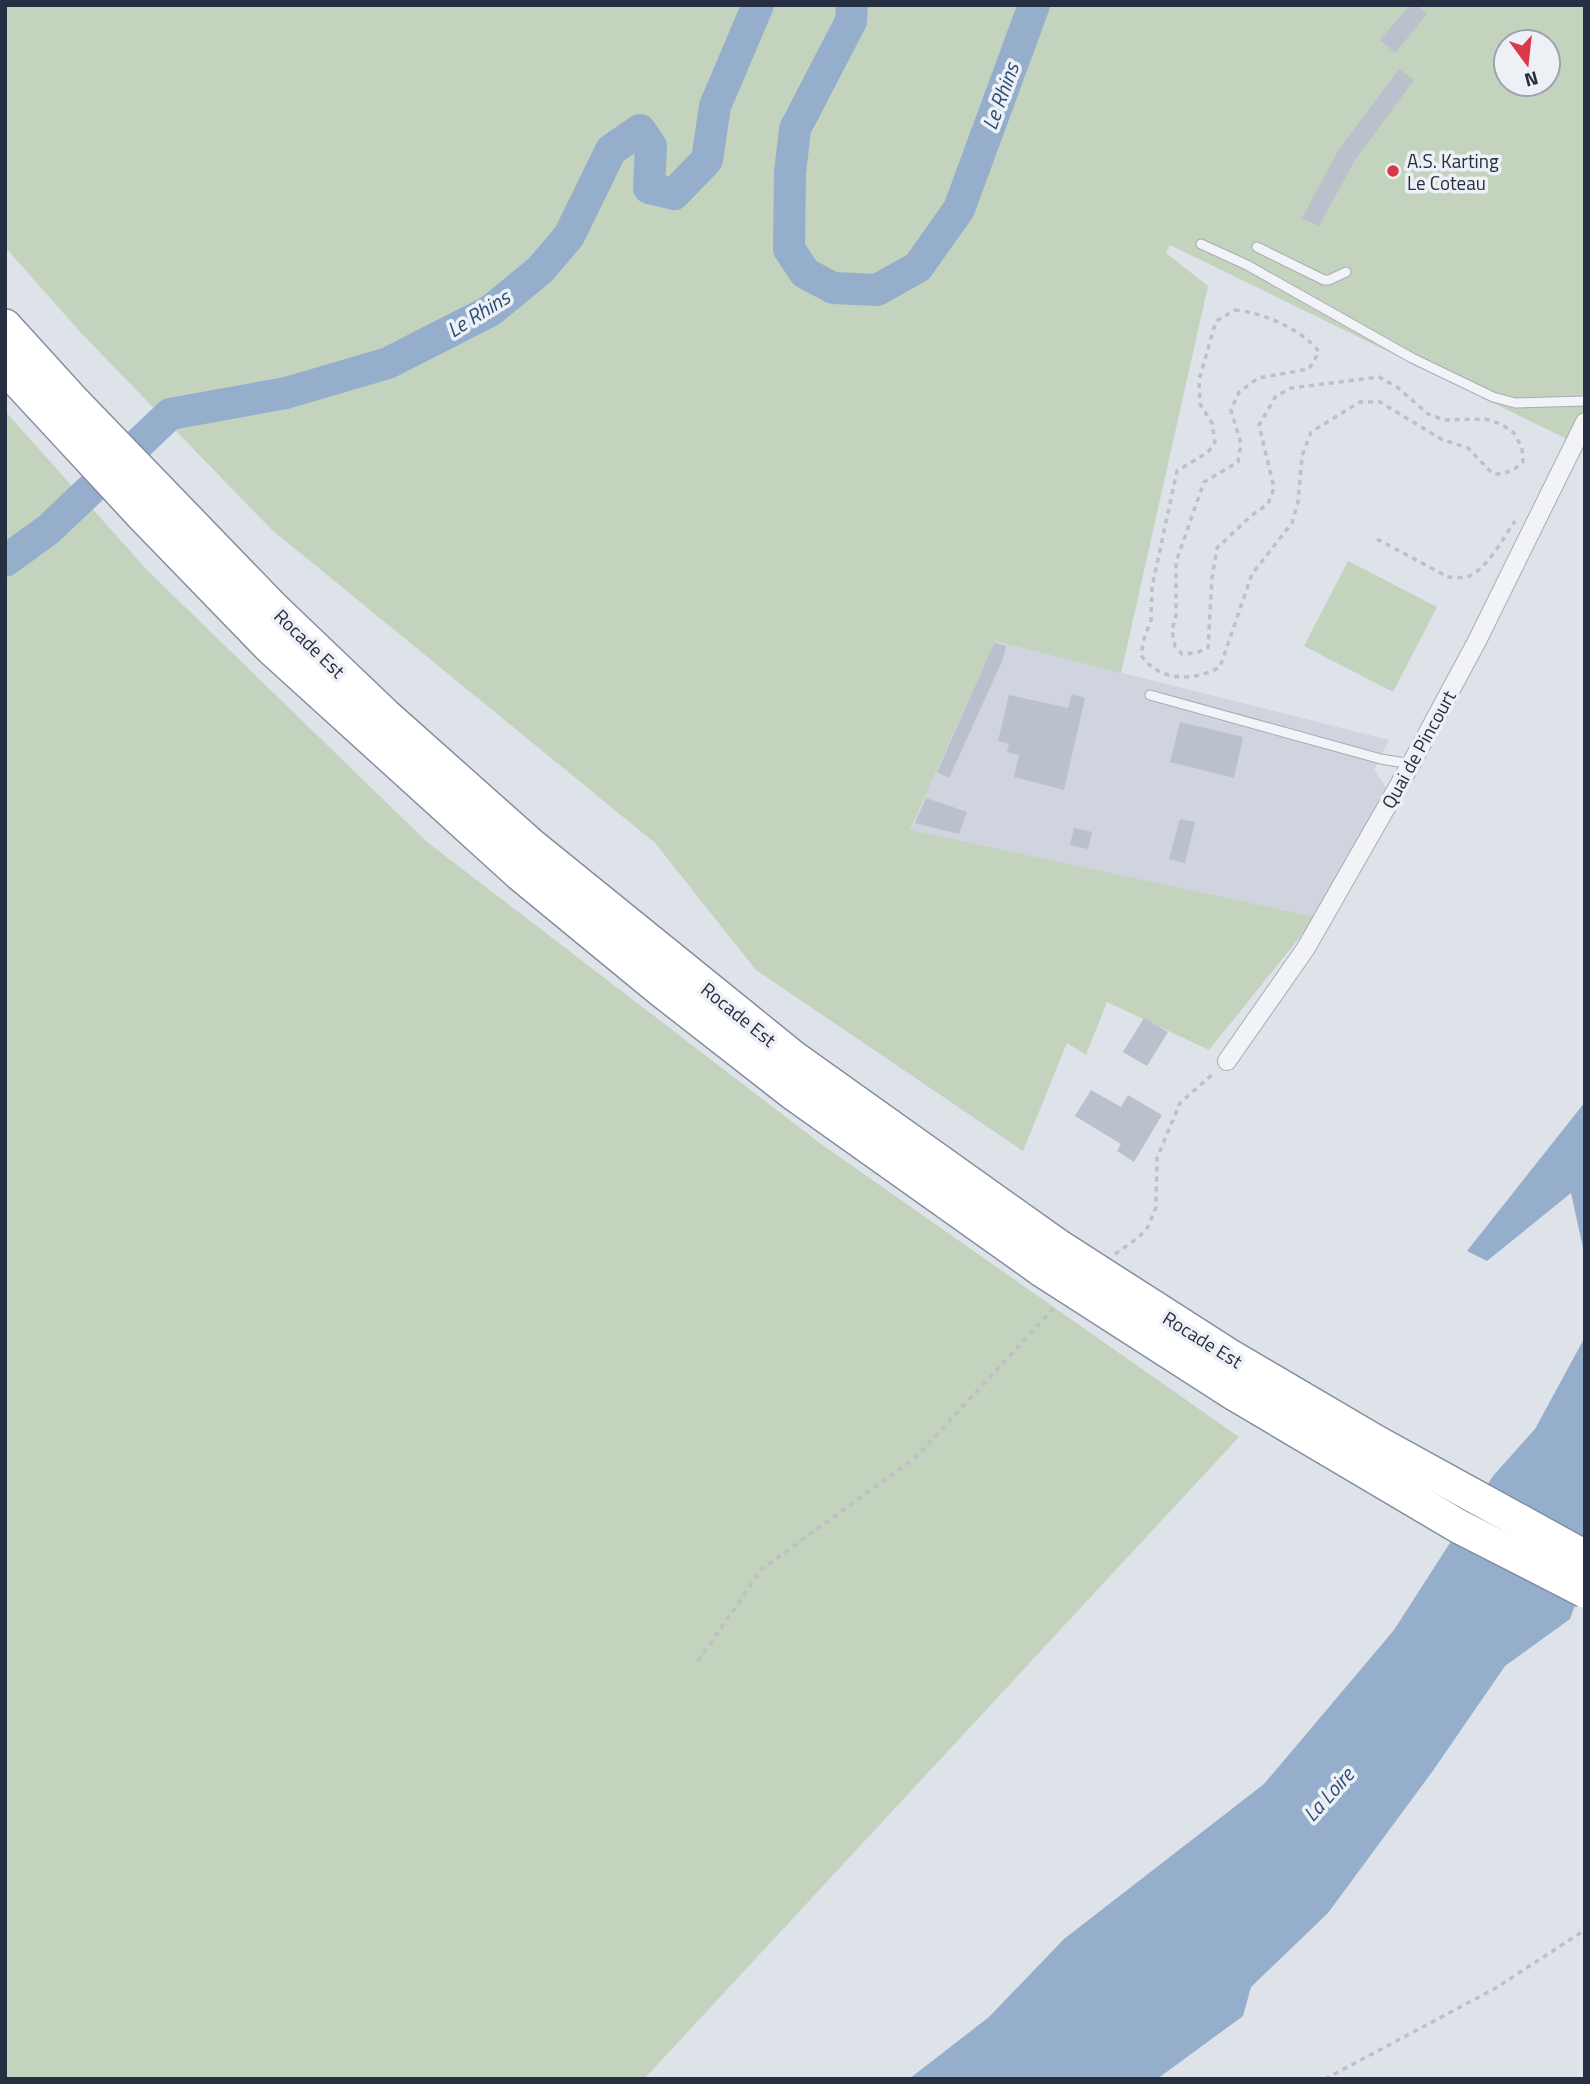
<svg xmlns="http://www.w3.org/2000/svg" width="1590" height="2084" font-family="'Titillium Web',sans-serif">
  <rect width="100%" height="100%" fill="#dee2e9"/>
  <!-- built -->
  <polygon fill="#cfd4de" points="995,641 1389,740 1374,770 1388,790 1316,917 910,831"/>
  <!-- green -->
  <g fill="#c3d3be" fill-rule="evenodd">
    <path d="M5,5H1585V406L1569,440L1170,245L1166,253L1208,286L1121,673L995,641L910,830L1316,917L1209,1050L1107,1002L1086,1055L1067,1043L1023,1151L756,970L655,843L271,529L82,334L5,247ZM1506,42H1548V84H1506Z"/>
    <polygon points="5,411 147,570 427,842 821,1144 1239,1437 644,2079 5,2079"/>
    <polygon points="1348,561 1437,607 1393,692 1304,646"/>
  </g>
  <!-- water -->
  <g fill="#95aecc">
    <polygon points="1585,1102 1585,1257 1571,1193 1487,1261 1467,1251"/>
    <polygon points="1585,1337 1585,1578 1570,1619 1505,1666 1432,1772 1328,1913 1251,1987 1243,2016 1157,2079 909,2079 989,2017 1064,1939 1264,1784 1394,1630 1493,1476 1535,1429"/>
  </g>
  <g fill="none" stroke-linecap="round" stroke-linejoin="round">
    <!-- river -->
    <g stroke="#95aecc" stroke-width="32">
      <polyline points="852,5 851,21 795,129 790,173 789,249 805,273 833,288 877,290 918,267 959,209 1034,5"/>
      <polyline points="5,561 49,529 170,414 286,393 388,363 490,311 540,270 569,236 611,150 640,130 651,146 649,188 674,194 707,160 715,106 758,5"/>
    </g>
  </g>
  <!-- building -->
  <g fill="#bac0cc">
    <polygon points="1410,5 1417,5 1427,14 1395,53 1380,40"/>
    <polygon points="1399,69 1414,80 1355,160 1319,226 1302,218 1339,149"/>
    <polygon points="994,643 1006,646 1003,659 949,778 937,772"/>
    <polygon points="1072,694 1085,698 1064,790 1014,777 1019,755 1007,752 1009,744 998,741 1009,695 1068,708"/>
    <polygon points="1180,722 1243,737 1234,778 1170,762"/>
    <polygon points="926,798 967,812 959,834 915,823"/>
    <polygon points="1180,819 1195,822 1185,863 1169,859"/>
    <polygon points="1074,828 1092,832 1088,849 1070,845"/>
    <polygon points="1144,1018 1168,1032 1147,1066 1123,1052"/>
    <polygon points="1091,1090 1121,1107 1128,1095 1162,1115 1134,1162 1117,1151 1121,1144 1075,1116"/>
  </g>
  <g fill="none" stroke-linecap="round" stroke-linejoin="round">
    <!-- lane casing -->
    <g stroke="#a7acb7" stroke-width="11">
      <g id="lane">
        <polyline points="1201,244 1247,265 1412,358 1493,397 1515,403 1585,401"/>
        <polyline points="1257,247 1324,280 1329,280 1346,272"/>
        <polyline points="1150,695 1381,759 1411,764"/>
      </g>
    </g>
    <!-- street casing -->
    <g stroke="#a7acb7" stroke-width="20">
      <polyline id="street" points="1227,1061 1306,948 1411,764 1477,641 1585,422"/>
    </g>
    <!-- highway casing -->
    <g stroke="#848ea1" stroke-width="36">
      <g id="highway">
        <polyline points="5,326 75,403 273,608 385,715 531,845 794,1058 1058,1246"/>
        <polyline points="5,367 143,516 271,648 520,874 661,990 793,1093 1042,1270"/>
      </g>
    </g>
    <!-- path -->
    <g stroke="#bcc0c8" stroke-width="3.5" stroke-dasharray="5 5" stroke-linecap="butt">
      <path d="M1235,310C1261,312 1304,330 1319,352L1309,369L1258,378L1239,392L1231,410L1241,444L1238,462L1204,482L1176,562V615L1172,631L1175,646L1182,654L1196,653L1208,648L1212,578L1217,548L1251,516L1268,504L1274,488L1259,425L1276,396L1291,388L1379,377L1397,387L1428,414L1444,420L1485,419L1501,424L1514,433L1522,448L1523,462C1513,471 1507,474 1493,474L1468,448L1441,439L1380,402H1360L1311,432L1302,456L1298,502L1292,523L1252,574L1220,667C1194,682 1159,682 1141,655L1144,639L1151,620L1152,587L1177,471L1208,452L1215,442L1212,423L1200,404L1199,380L1216,321Z"/>
      <path d="M1377,539L1448,577C1455,577 1464,579 1471,575C1490,565 1503,538 1515,521"/>
      <polyline points="1115,1254 1138,1238 1148,1227 1156,1207 1157,1158 1180,1103 1215,1072"/>
      <polyline points="698,1661 762,1569 916,1457 1054,1308"/>
      <polyline points="1325,2079 1494,1989 1585,1930"/>
    </g>
    <!-- lane -->
    <use href="#lane" stroke="#f1f3f7" stroke-width="9"/>
    <!-- street -->
    <use href="#street" stroke="#f1f3f7" stroke-width="18"/>
    <!-- highway -->
    <use href="#highway" stroke="#fff" stroke-width="33"/>
    <!-- highway-bridge casing -->
    <g stroke="#848ea1" stroke-width="36" stroke-linecap="butt">
      <g id="highway-bridge">
        <polyline points="1058,1246 1228,1355 1376,1442 1585,1557"/>
        <polyline points="1042,1270 1235,1394 1458,1526 1585,1591"/>
      </g>
    </g>
    <!-- highway-bridge -->
    <use href="#highway-bridge" stroke="#fff" stroke-width="33"/>
  </g>
  <!-- markers -->
  <circle fill="#d9374a" stroke="#edf1f6" stroke-width="2.5" cx="1393" cy="171" r="7"/>
  <g text-anchor="middle" dominant-baseline="central" stroke-width="7" stroke-linejoin="round" paint-order="stroke">
    <!-- poi labels -->
    <g font-size="19" fill="#262f41" stroke="#edf1f6" text-anchor="start">
      <text x="1407" y="160">A.S. Karting<tspan x="1407" dy="22">Le Coteau</tspan></text>
    </g>
    <!-- street labels -->
    <g font-size="19" fill="#262f41" stroke="#edf1f6">
      <text transform="translate(310 643) rotate(44)">Rocade Est</text>
      <text transform="translate(1418 749) rotate(-61)">Quai de Pincourt</text>
      <text transform="translate(739 1014) rotate(39)">Rocade Est</text>
      <text transform="translate(1203 1339) rotate(32)">Rocade Est</text>
    </g>
    <!-- water labels -->
    <g font-size="21" font-style="italic" fill="#2c4c78" stroke="#edf1f6">
      <text transform="translate(1000 96) rotate(-70)">Le Rhins</text>
      <text transform="translate(478 313) rotate(-32)">Le Rhins</text>
      <text transform="translate(1328 1794) rotate(-48)">La Loire</text>
    </g>
  </g>
  <!-- border -->
  <rect width="1590" height="2084" fill="none" stroke="#262f41" stroke-width="14"/>
  <!-- north arrow -->
  <g transform="translate(1527 63) rotate(165)"><circle r="33" fill="#edf1f6" stroke="#9da3ae" stroke-width="2"/>
  <path d="M0-5L12 26L0 18L-12 26Z" fill="#d9374a"/>
  <text y="-10" font-size="19" font-weight="bold" text-anchor="middle" fill="#262f41">N</text>
  </g>
</svg>
